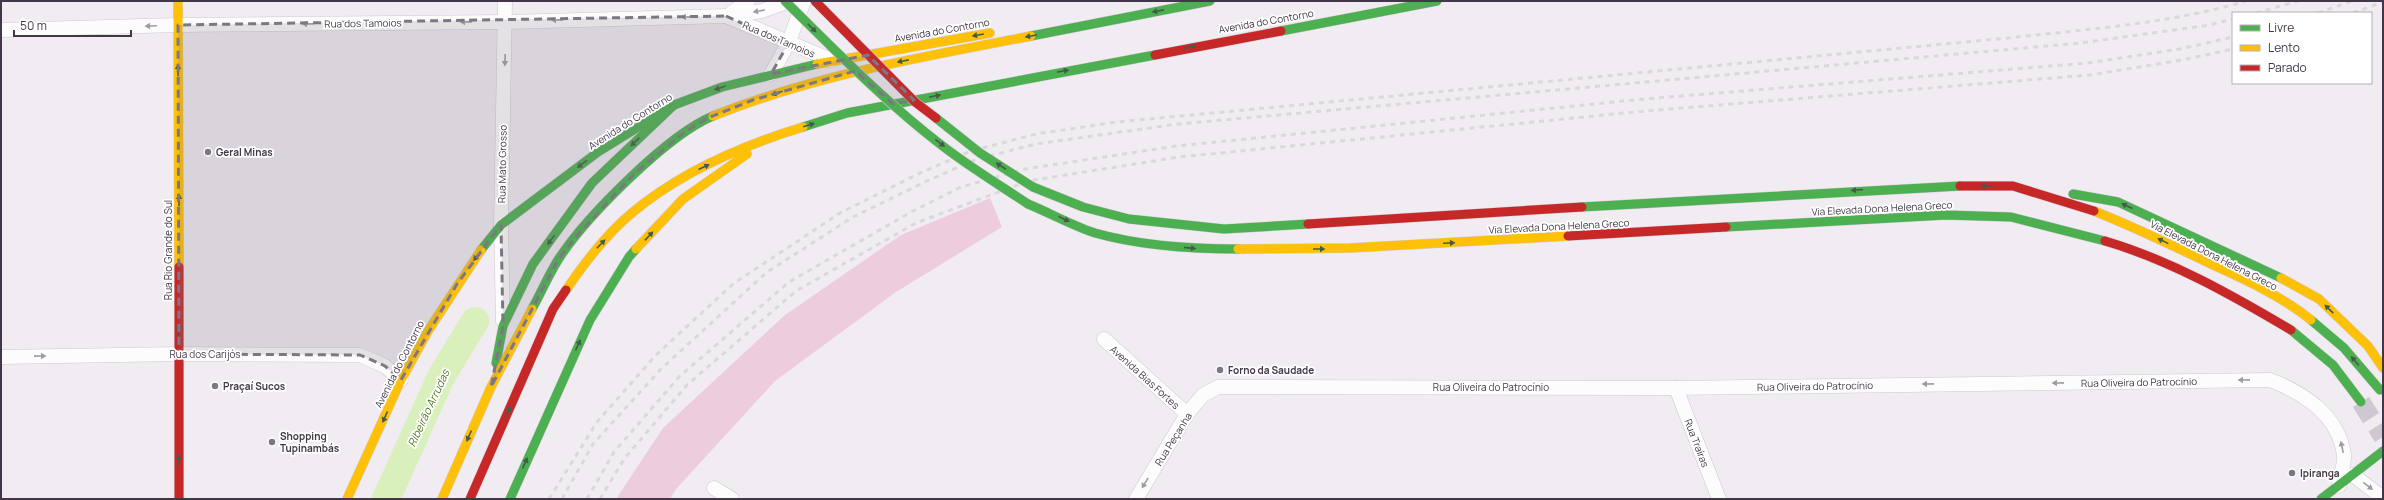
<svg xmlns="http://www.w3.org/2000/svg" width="2384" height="500" font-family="Manrope,sans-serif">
  <rect width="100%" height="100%" fill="#f1ecf2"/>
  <!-- green -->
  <polygon fill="#edccde" points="990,198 1002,227 896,292 775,381 677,488 670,499 616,499 663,428 785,315 901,235"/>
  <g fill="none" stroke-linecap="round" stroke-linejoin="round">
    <!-- river -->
    <polyline stroke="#d9f0bc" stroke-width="28" points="386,499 441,377 475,321"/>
    <!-- secondary-tunnel -->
    <polyline stroke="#cec8d0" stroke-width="19" stroke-dasharray="19 10" stroke-linecap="butt" points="2361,402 2383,437"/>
    <!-- street casing -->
    <g stroke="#cdc8ce" stroke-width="15">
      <g id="street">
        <polyline points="730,14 748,1"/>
        <polyline points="726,16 831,60"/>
        <polyline points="1,30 178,25 505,22 726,16 762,11 790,1"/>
        <polyline points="771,74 788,44 804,1"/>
        <polyline points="503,321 501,225 505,1"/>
        <polyline points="1104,339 1187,414"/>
        <polyline points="1,357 179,354 360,355 385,366 401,380"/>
        <polyline points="1676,388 1719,499"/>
        <polyline points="2353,475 2383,498"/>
        <polyline points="714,488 732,499"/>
        <path d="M1136,499L1187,414L1203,395L1218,387L1676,388L2270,380C2304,393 2339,416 2344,455C2345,464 2340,476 2339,486"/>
      </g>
    </g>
    <!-- fast casing -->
    <g stroke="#d7cbda" stroke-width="10">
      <g id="fast">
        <polyline points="1281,31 1437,1"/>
        <polyline points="1031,36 1210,1"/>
        <polyline points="803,127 847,113 1155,55"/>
        <polyline points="1033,187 1083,207 1129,219 1224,229 1308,224"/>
        <polyline points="2073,194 2118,202 2281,278"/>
        <path d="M1028,204C1050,213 1073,226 1095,233C1141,246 1191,249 1238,249"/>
        <polyline points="1582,207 1960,186"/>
        <polyline points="1726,227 1946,215 2011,217 2105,241"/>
        <polyline points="481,250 501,225 598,152 674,105 722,87 817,64"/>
        <path d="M532,309C541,293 548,276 558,260C585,218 667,135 713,116"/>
        <polyline points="2311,320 2344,348 2380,390"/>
        <polyline points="2291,330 2333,365 2361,402"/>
        <polyline points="496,363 503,326 533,264 592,183 674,105"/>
        <polyline points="510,499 590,320 629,257 636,249"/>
        <polyline points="2321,499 2383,451"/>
      </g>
    </g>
    <!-- slow casing -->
    <g stroke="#d7cbda" stroke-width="10">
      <g id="slow">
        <polyline points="178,1 179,267"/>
        <polyline points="817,64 990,33"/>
        <path d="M713,116C815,75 923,57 1031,36"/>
        <path d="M2094,211C2134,227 2174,246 2213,265C2246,280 2283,297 2311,320"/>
        <polyline points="636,249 683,199 747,154"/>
        <polyline points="1238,249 1350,248 1568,236"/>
        <polyline points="2281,278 2319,299 2368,346 2383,368"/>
        <path d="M566,290C585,262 606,234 633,212C681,172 744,145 803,127"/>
        <polyline points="347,499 401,380 428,331 481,250"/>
        <polyline points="442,499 491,387 532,309"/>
      </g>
    </g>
    <!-- jam casing -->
    <g stroke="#d7cbda" stroke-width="10">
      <g id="jam">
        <polyline points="1155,55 1281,31"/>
        <polyline points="1960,186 2013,186 2094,211"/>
        <polyline points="1308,224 1582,207"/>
        <polyline points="1568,236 1726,227"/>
        <path d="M2105,241C2170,260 2232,295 2291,330"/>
        <polyline points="179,267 179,499"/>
        <polyline points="470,499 553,309 566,290"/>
      </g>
    </g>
    <!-- street -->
    <use href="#street" stroke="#fdfcfd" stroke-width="14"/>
    <!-- fast -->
    <use href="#fast" stroke="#4caf50" stroke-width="9"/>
    <!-- slow -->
    <use href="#slow" stroke="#ffc107" stroke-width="9"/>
    <!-- jam -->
    <use href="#jam" stroke="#c62828" stroke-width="9"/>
    <!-- rail -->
    <g stroke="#dad9da" stroke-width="3" stroke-dasharray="5 5" stroke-linecap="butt">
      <polyline points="2256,13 2298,1"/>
      <polyline points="2318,13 2352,1"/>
      <polyline points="2353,13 2383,2"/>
      <path d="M549,499L597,422L656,355L733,284L840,213L920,173L971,151L1036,134L1117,122L2008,38C2088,29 2168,24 2246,1"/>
      <polyline points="562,499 593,444 661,369 767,272 853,217 929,180 977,159 1036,144 1178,124 2080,43 2210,25 2233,19"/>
      <polyline points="587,499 614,452 679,377 789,282 911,212 961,187 1025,169 1177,146 1644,99 2088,63 2180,49 2233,37"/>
      <polyline points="600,499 624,459 687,385 796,291 916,223 1028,181 1179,157 1645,111 2090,75 2182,60 2233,49"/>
    </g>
    <!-- fast-bridge casing -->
    <g stroke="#d7cbda" stroke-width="10" stroke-linecap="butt">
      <g id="fast-bridge">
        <path d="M785,1C835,50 884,101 940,144C968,166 998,184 1028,204"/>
        <polyline points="936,118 980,153 1033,187"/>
      </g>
    </g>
    <!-- jam-bridge casing -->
    <g stroke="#d7cbda" stroke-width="10" stroke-linecap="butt">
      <polyline id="jam-bridge" points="815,1 915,102 936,118"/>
    </g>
    <!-- fast-bridge -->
    <use href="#fast-bridge" stroke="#4caf50" stroke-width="9"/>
    <!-- jam-bridge -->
    <use href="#jam-bridge" stroke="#c62828" stroke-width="9"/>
  </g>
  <!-- one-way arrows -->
  <defs><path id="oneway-solid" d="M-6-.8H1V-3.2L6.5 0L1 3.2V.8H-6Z"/></defs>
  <g fill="#a09aa2">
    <use href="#oneway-solid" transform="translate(759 11) rotate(170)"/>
    <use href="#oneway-solid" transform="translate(687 17) rotate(179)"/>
    <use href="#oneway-solid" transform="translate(557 20) rotate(179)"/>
    <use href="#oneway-solid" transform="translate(466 22) rotate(179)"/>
    <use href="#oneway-solid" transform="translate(308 24) rotate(179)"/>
    <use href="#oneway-solid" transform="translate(151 26) rotate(178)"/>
    <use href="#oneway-solid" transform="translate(505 60) rotate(91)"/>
    <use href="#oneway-solid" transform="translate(40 356) rotate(-1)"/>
    <use href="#oneway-solid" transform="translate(2244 380) rotate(179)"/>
    <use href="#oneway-solid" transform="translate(2058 383) rotate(179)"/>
    <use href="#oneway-solid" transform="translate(1928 384) rotate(179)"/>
    <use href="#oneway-solid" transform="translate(2342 447) rotate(-102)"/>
    <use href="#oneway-solid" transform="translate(1145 483) rotate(121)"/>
    <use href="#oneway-solid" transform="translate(2368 486) rotate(37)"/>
  </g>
  <g fill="#455b4a">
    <use href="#oneway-solid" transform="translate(1158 11) rotate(169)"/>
    <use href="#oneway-solid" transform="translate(812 28) rotate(45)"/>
    <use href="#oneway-solid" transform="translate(978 35) rotate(170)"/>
    <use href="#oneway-solid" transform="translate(1031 36) rotate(169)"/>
    <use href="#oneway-solid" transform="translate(1190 47) rotate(-11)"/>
    <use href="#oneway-solid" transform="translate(903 61) rotate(169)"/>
    <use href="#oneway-solid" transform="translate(178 70) rotate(-90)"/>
    <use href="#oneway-solid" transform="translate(1063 71) rotate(-11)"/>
    <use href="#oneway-solid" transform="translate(720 88) rotate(161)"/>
    <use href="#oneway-solid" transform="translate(777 93) rotate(163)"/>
    <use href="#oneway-solid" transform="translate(935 96) rotate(-11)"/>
    <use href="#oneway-solid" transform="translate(809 125) rotate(-17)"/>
    <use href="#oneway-solid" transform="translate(635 142) rotate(137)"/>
    <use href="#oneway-solid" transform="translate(940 143) rotate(38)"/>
    <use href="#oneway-solid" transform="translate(582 164) rotate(143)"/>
    <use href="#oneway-solid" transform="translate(1001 166) rotate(-147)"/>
    <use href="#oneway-solid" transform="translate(704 167) rotate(-25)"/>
    <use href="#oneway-solid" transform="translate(1987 186) rotate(-180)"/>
    <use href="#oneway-solid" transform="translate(1857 190) rotate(176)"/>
    <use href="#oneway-solid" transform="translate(179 200) rotate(-90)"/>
    <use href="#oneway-solid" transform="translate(2127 206) rotate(-155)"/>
    <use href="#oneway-solid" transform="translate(1064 219) rotate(24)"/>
    <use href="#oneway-solid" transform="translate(649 236) rotate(-47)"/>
    <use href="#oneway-solid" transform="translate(551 240) rotate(126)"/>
    <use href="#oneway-solid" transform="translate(2163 241) rotate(-154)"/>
    <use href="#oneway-solid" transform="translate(1449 243) rotate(-3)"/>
    <use href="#oneway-solid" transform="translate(601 244) rotate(-46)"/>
    <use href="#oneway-solid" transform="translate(1190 248) rotate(6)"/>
    <use href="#oneway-solid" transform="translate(1319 249)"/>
    <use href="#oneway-solid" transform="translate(477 256) rotate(127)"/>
    <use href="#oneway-solid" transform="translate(2329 309) rotate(-136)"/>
    <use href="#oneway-solid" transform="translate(179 330) rotate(-90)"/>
    <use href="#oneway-solid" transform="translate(578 345) rotate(-66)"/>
    <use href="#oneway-solid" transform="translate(2355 361) rotate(-130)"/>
    <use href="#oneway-solid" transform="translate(508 412) rotate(-67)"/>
    <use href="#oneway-solid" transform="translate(385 417) rotate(114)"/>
    <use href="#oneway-solid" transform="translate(469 436) rotate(114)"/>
    <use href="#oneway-solid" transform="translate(179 460) rotate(-90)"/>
    <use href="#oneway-solid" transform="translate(525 463) rotate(-66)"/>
  </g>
  <!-- marked area -->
  <path fill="#7f7684" fill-opacity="0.2" stroke="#7f7684" stroke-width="3" stroke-dasharray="8 5" stroke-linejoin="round" d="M726,16L788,44L771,74L868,55L914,100L893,104L855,71L753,100L708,118L685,132L634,174L574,239L558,260L491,387L503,326L501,225L457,284L401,380L385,366L360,355L179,354L178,25Z"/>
  <!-- markers -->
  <g fill="#7f7684" stroke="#fff" stroke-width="1.5">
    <circle cx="208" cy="152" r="4"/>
    <circle cx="1220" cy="370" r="4"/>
    <circle cx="215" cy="386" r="4"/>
    <circle cx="272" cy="442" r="4"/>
    <circle cx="2292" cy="473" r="4"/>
  </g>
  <g text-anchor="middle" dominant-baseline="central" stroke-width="3.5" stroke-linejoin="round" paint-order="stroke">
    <!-- street labels -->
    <g font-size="10" fill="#423748" stroke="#fff">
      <text transform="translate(1266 21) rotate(-10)">Avenida do Contorno</text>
      <text transform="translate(363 23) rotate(-1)">Rua dos Tamoios</text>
      <text transform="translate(942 30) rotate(-10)">Avenida do Contorno</text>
      <text transform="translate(779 39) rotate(23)">Rua dos Tamoios</text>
      <text transform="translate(630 121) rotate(-32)">Avenida do Contorno</text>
      <text transform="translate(502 164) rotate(-89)">Rua Mato Grosso</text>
      <text transform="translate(1882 208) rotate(-3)">Via Elevada Dona Helena Greco</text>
      <text transform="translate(1559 226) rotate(-3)">Via Elevada Dona Helena Greco</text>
      <text transform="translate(168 250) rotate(-90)">Rua Rio Grande do Sul</text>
      <text transform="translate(2214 255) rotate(27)">Via Elevada Dona Helena Greco</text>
      <text x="205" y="354">Rua dos Carijós</text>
      <text transform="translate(399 364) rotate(-63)">Avenida do Contorno</text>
      <text transform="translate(1145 377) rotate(42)">Avenida Bias Fortes</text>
      <text transform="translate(2139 382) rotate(-1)">Rua Oliveira do Patrocínio</text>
      <text transform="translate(1815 386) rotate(-1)">Rua Oliveira do Patrocínio</text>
      <text x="1491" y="387">Rua Oliveira do Patrocínio</text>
      <text transform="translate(1173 439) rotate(-58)">Rua Peçanha</text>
      <text transform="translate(1697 443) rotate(69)">Rua Traíras</text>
    </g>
    <!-- poi labels -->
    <g font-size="10" font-weight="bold" fill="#423748" stroke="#fff" text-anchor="start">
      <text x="216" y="152">Geral Minas</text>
      <text x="1228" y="370">Forno da Saudade</text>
      <text x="223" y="386">Praçaí Sucos</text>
      <text x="280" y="436">Shopping<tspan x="280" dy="12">Tupinambás</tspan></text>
      <text x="2300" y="473">Ipiranga</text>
    </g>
    <!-- water labels -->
    <g font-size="11" font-style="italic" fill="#537c24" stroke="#fff">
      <text transform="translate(428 408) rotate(-65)">Ribeirão Arrudas</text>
    </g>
  </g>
  <!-- border -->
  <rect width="2384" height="500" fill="none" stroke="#423748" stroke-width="4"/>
  <!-- legend -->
  <rect x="2232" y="12" width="140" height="72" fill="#ffffff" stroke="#b3afb6"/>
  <rect x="2240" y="25" width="20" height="6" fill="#4caf50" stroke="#b3afb6"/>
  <text x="2268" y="32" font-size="12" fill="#423748">Livre</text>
  <rect x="2240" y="45" width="20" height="6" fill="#ffc107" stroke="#b3afb6"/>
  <text x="2268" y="52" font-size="12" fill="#423748">Lento</text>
  <rect x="2240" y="65" width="20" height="6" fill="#c62828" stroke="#b3afb6"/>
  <text x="2268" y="72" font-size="12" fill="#423748">Parado</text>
  <!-- scale -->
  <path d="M14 30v6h117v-6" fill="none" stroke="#423748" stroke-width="2"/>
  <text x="20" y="30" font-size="12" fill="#423748" stroke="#ffffff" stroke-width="3" paint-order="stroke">50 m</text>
</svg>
